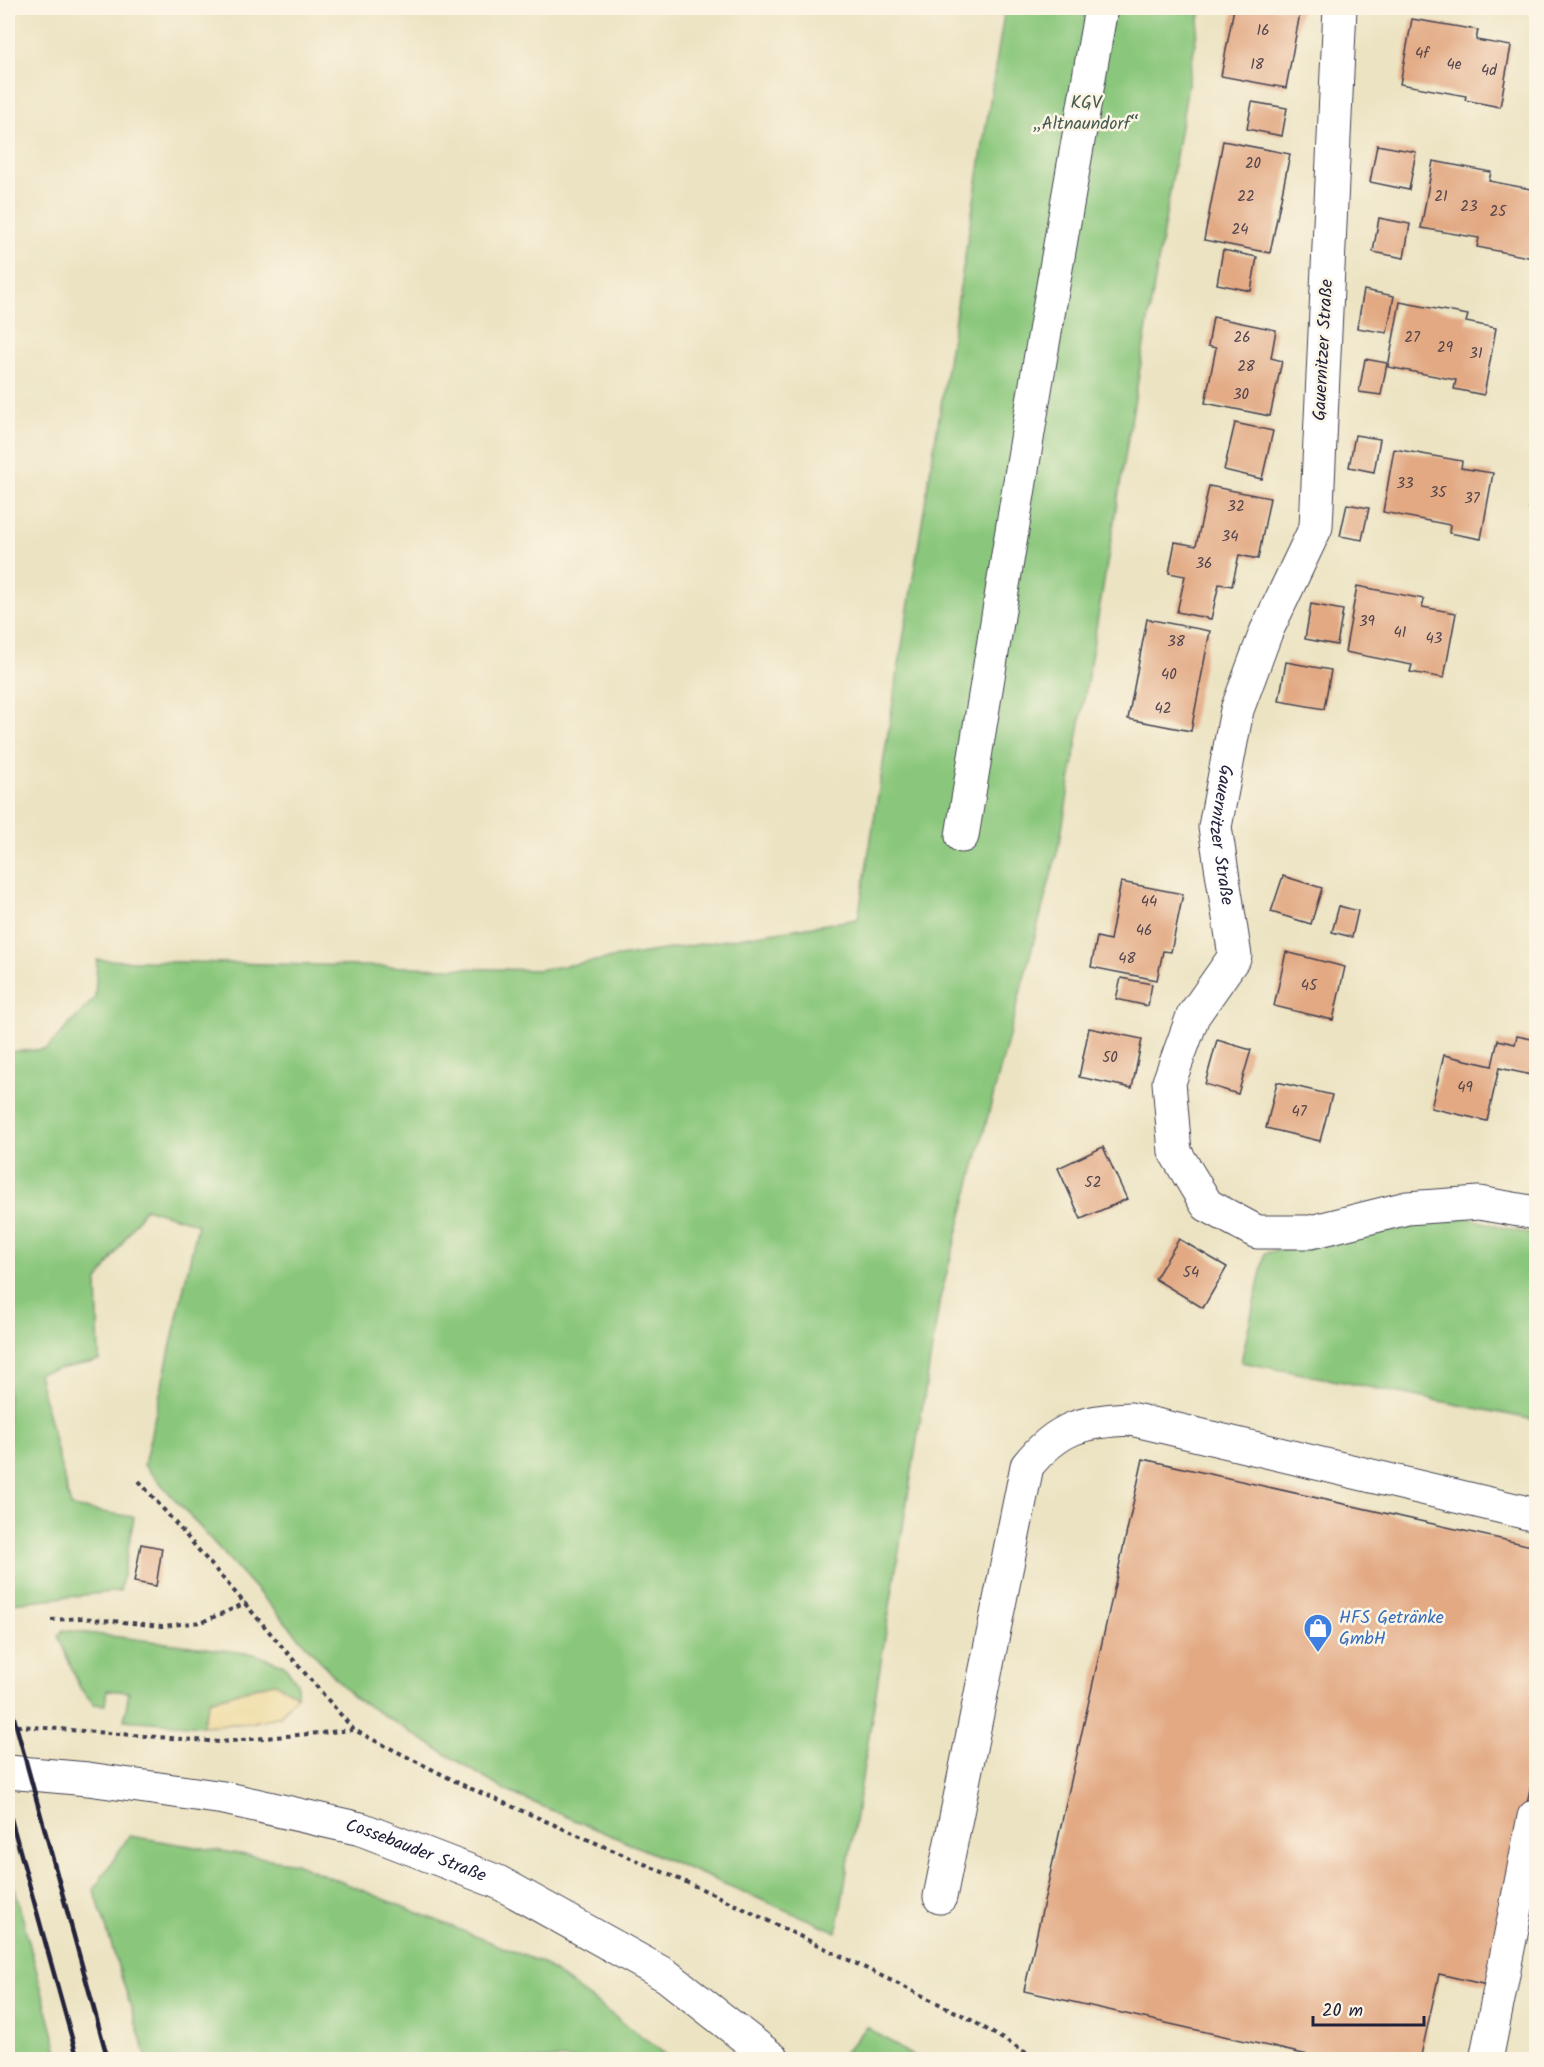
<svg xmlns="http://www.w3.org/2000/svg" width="1544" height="2067" font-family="Kalam,sans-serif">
  <rect width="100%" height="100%" fill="#fcf5e5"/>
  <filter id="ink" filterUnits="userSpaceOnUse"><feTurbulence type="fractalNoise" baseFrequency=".0167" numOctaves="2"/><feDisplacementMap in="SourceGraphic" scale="12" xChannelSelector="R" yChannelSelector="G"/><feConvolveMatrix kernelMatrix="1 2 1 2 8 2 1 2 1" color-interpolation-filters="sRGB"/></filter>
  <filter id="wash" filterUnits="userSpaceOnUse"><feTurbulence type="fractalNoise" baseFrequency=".008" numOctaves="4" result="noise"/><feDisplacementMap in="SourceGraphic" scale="24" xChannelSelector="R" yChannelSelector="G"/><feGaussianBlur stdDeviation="1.35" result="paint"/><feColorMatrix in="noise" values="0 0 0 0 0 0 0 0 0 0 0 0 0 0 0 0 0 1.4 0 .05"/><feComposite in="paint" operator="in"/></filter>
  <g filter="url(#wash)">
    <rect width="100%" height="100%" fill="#ece3c2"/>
    <!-- green -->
    <g fill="#8ac77c" stroke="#56745c" stroke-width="1.5">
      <polygon points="1005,8 1201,8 1060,841 940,1299 837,1932 504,1790 352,1696 144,1465 198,1224 145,1208 97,1282 99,1361 38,1373 71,1507 134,1517 120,1591 12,1603 8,1586 8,1052 46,1049 95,998 97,960 538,970 858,919"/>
      <polygon points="1464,1217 1536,1236 1536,1420 1241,1362 1265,1253"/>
      <polygon points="63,1630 254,1654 284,1665 297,1683 297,1695 274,1683 210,1699 202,1726 124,1720 129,1692 107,1690 105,1705 94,1704 80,1688 58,1636"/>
      <polygon points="129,1836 295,1863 542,1963 672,2059 147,2059 94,1889"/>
      <polygon points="8,1863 60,2059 8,2059"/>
      <polygon points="867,2027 917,2059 853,2059 844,2053"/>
    </g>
    <!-- sand -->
    <polygon fill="#eeda9e" stroke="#887e6c" stroke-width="1.5" points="274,1683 297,1695 280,1716 250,1723 202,1726 210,1700"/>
    <g id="blocks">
      <!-- building -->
      <g fill="#e2a983">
        <polygon points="1234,8 1301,8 1286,88 1221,76"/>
        <polygon points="1412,19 1478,30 1476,40 1511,46 1500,107 1465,100 1466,96 1400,84"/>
        <polygon points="1252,102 1287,108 1282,136 1247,129"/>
        <polygon points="1223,141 1290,154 1270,253 1204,240"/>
        <polygon points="1377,145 1416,152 1409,190 1370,182"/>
        <polygon points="1433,161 1491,172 1489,181 1536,190 1536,240 1533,258 1477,247 1479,238 1421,228"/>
        <polygon points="1379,218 1410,224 1404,258 1373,252"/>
        <polygon points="1223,250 1257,257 1251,291 1217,284"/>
        <polygon points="1364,290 1394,296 1387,333 1357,328"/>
        <polygon points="1400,302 1468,315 1466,322 1496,328 1484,395 1454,389 1456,380 1388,367"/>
        <polygon points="1213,317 1276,330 1271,358 1282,361 1270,416 1205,403 1216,348 1208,346"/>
        <polygon points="1365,359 1387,363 1381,395 1359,392"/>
        <polygon points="1235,423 1273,431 1262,479 1224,470"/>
        <polygon points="1355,435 1380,439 1374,472 1349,467"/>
        <polygon points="1394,449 1462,461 1461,468 1493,473 1481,539 1449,533 1450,525 1383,512"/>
        <polygon points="1535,474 1536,474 1536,510 1529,509"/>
        <polygon points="1209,486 1270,498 1258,559 1239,555 1232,586 1219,584 1211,619 1177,612 1185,576 1169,573 1175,542 1196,546"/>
        <polygon points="1347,504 1369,508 1362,540 1340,536"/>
        <polygon points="1357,586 1424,599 1422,607 1456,613 1444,678 1410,672 1412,665 1345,652"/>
        <polygon points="1311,604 1343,610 1337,645 1305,639"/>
        <polygon points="1147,619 1210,631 1191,731 1128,719"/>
        <polygon points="1286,662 1331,670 1324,709 1279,701"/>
        <polygon points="1283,876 1322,888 1311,924 1271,912"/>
        <polygon points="1121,882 1183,894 1171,952 1163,951 1157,980 1091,967 1097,937 1110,940"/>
        <polygon points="1339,906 1358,911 1352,937 1332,932"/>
        <polygon points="1286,952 1345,967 1333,1020 1274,1006"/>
        <polygon points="1121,978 1152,984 1148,1006 1116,999"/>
        <polygon points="1089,1028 1142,1039 1132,1088 1079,1077"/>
        <polygon points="1517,1036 1536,1040 1536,1076 1499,1068 1487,1121 1431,1108 1444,1055 1492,1066 1498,1040 1515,1044"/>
        <polygon points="1217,1040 1251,1050 1238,1094 1205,1084"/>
        <polygon points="1277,1082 1332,1095 1320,1141 1266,1128"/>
        <polygon points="1103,1147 1127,1199 1081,1219 1058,1168"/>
        <polygon points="1179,1239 1227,1267 1203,1308 1155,1279"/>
        <polygon points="1143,1459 1536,1547 1536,1762 1487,1985 1439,1974 1420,2060 1330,2060 1024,1991"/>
        <polygon points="141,1544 162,1548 156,1586 134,1582"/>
      </g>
    </g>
  </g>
  <g filter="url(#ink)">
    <use href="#blocks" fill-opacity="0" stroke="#403f4f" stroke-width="1.5"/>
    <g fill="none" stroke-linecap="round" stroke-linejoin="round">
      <!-- minor casing -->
      <g stroke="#403f4f" stroke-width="35">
        <g id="minor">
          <path id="s1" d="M1340,8L1316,527L1266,632L1237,710L1215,827L1235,956L1193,1016L1169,1082L1175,1152L1207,1205L1257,1232H1311L1407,1208L1479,1203L1536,1213"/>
          <polyline points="962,836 1036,384 1101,8"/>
          <path id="s2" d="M8,1772L88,1779L224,1798L361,1829L498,1882L667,1976L774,2060"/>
          <path d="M940,1897L1027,1466C1058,1427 1083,1421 1131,1419L1536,1515"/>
          <polyline points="1486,2060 1534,1817"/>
        </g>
      </g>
      <!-- path -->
      <g stroke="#403f4f" stroke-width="4" stroke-dasharray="4.5 4.5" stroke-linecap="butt">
        <polyline points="139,1481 354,1730 465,1786 711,1893 966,2017 1038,2060"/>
        <polyline points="51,1620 83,1618 162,1626 202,1622 246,1603"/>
        <polyline points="8,1725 220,1742 353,1730"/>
      </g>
      <!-- minor -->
      <use href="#minor" stroke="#fff" stroke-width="33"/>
      <!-- rail -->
      <g stroke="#22223b" stroke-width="4.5">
        <polyline points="8,1696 108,2060"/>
        <polyline points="8,1808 78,2060"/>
      </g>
    </g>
  </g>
  <!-- icons -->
  <defs>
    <g id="shop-pin" transform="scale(1.5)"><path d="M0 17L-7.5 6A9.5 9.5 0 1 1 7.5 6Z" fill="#3f7fe0" stroke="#fcf5e5"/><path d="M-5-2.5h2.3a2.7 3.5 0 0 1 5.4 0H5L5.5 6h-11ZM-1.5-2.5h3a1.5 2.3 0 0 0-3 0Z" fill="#fff"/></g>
  </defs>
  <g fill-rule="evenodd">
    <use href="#shop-pin" x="1318" y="1628"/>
  </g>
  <g text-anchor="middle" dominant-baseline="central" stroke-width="5" stroke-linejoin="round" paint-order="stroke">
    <!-- number labels -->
    <g font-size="15" fill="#52444d">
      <text x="1263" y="31">16</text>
      <text x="1422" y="54">4f</text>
      <text x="1257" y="65">18</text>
      <text x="1454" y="65">4e</text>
      <text x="1489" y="71">4d</text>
      <text x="1253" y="164">20</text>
      <text x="1246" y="197">22</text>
      <text x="1441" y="197">21</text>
      <text x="1469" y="207">23</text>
      <text x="1498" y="212">25</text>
      <text x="1240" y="230">24</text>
      <text x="1242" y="338">26</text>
      <text x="1412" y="338">27</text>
      <text x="1445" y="348">29</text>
      <text x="1476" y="354">31</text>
      <text x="1246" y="367">28</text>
      <text x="1241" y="395">30</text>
      <text x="1405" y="484">33</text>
      <text x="1438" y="493">35</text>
      <text x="1472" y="499">37</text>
      <text x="1236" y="507">32</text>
      <text x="1230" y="537">34</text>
      <text x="1204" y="564">36</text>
      <text x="1367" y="622">39</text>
      <text x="1400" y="633">41</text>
      <text x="1434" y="639">43</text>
      <text x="1176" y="642">38</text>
      <text x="1169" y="675">40</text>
      <text x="1163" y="709">42</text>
      <text x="1149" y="902">44</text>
      <text x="1144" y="931">46</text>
      <text x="1127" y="959">48</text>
      <text x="1309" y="986">45</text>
      <text x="1110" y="1058">50</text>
      <text x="1465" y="1088">49</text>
      <text x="1299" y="1112">47</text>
      <text x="1093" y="1183">52</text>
      <text x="1191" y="1273">54</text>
    </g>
    <!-- park labels -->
    <g font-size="18" fill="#465c52" stroke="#fcf5e5">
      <text x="1086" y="103">KGV<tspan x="1086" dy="21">„Altnaundorf“</tspan></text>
    </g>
    <!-- street labels -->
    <g font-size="18" fill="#22223b" stroke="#fcf5e5">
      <text transform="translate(1324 350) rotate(-87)">Gauernitzer Straße</text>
      <text stroke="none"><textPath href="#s1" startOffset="846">Gauernitzer Straße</textPath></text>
      <text stroke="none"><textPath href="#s2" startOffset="417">Cossebauder Straße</textPath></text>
    </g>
    <!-- shop labels -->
    <g font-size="18" fill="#366cbe" stroke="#fcf5e5" text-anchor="start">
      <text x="1339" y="1618">HFS Getränke<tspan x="1339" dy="21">GmbH</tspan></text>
    </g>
  </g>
  <!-- margin -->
  <rect width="1544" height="2067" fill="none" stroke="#fcf5e5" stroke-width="30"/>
  <!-- scale -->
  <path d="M1313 2016v9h111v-9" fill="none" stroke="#22223b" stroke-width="3"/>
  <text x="1322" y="2016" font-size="18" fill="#22223b" stroke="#fcf5e5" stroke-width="4.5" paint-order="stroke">20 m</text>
</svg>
